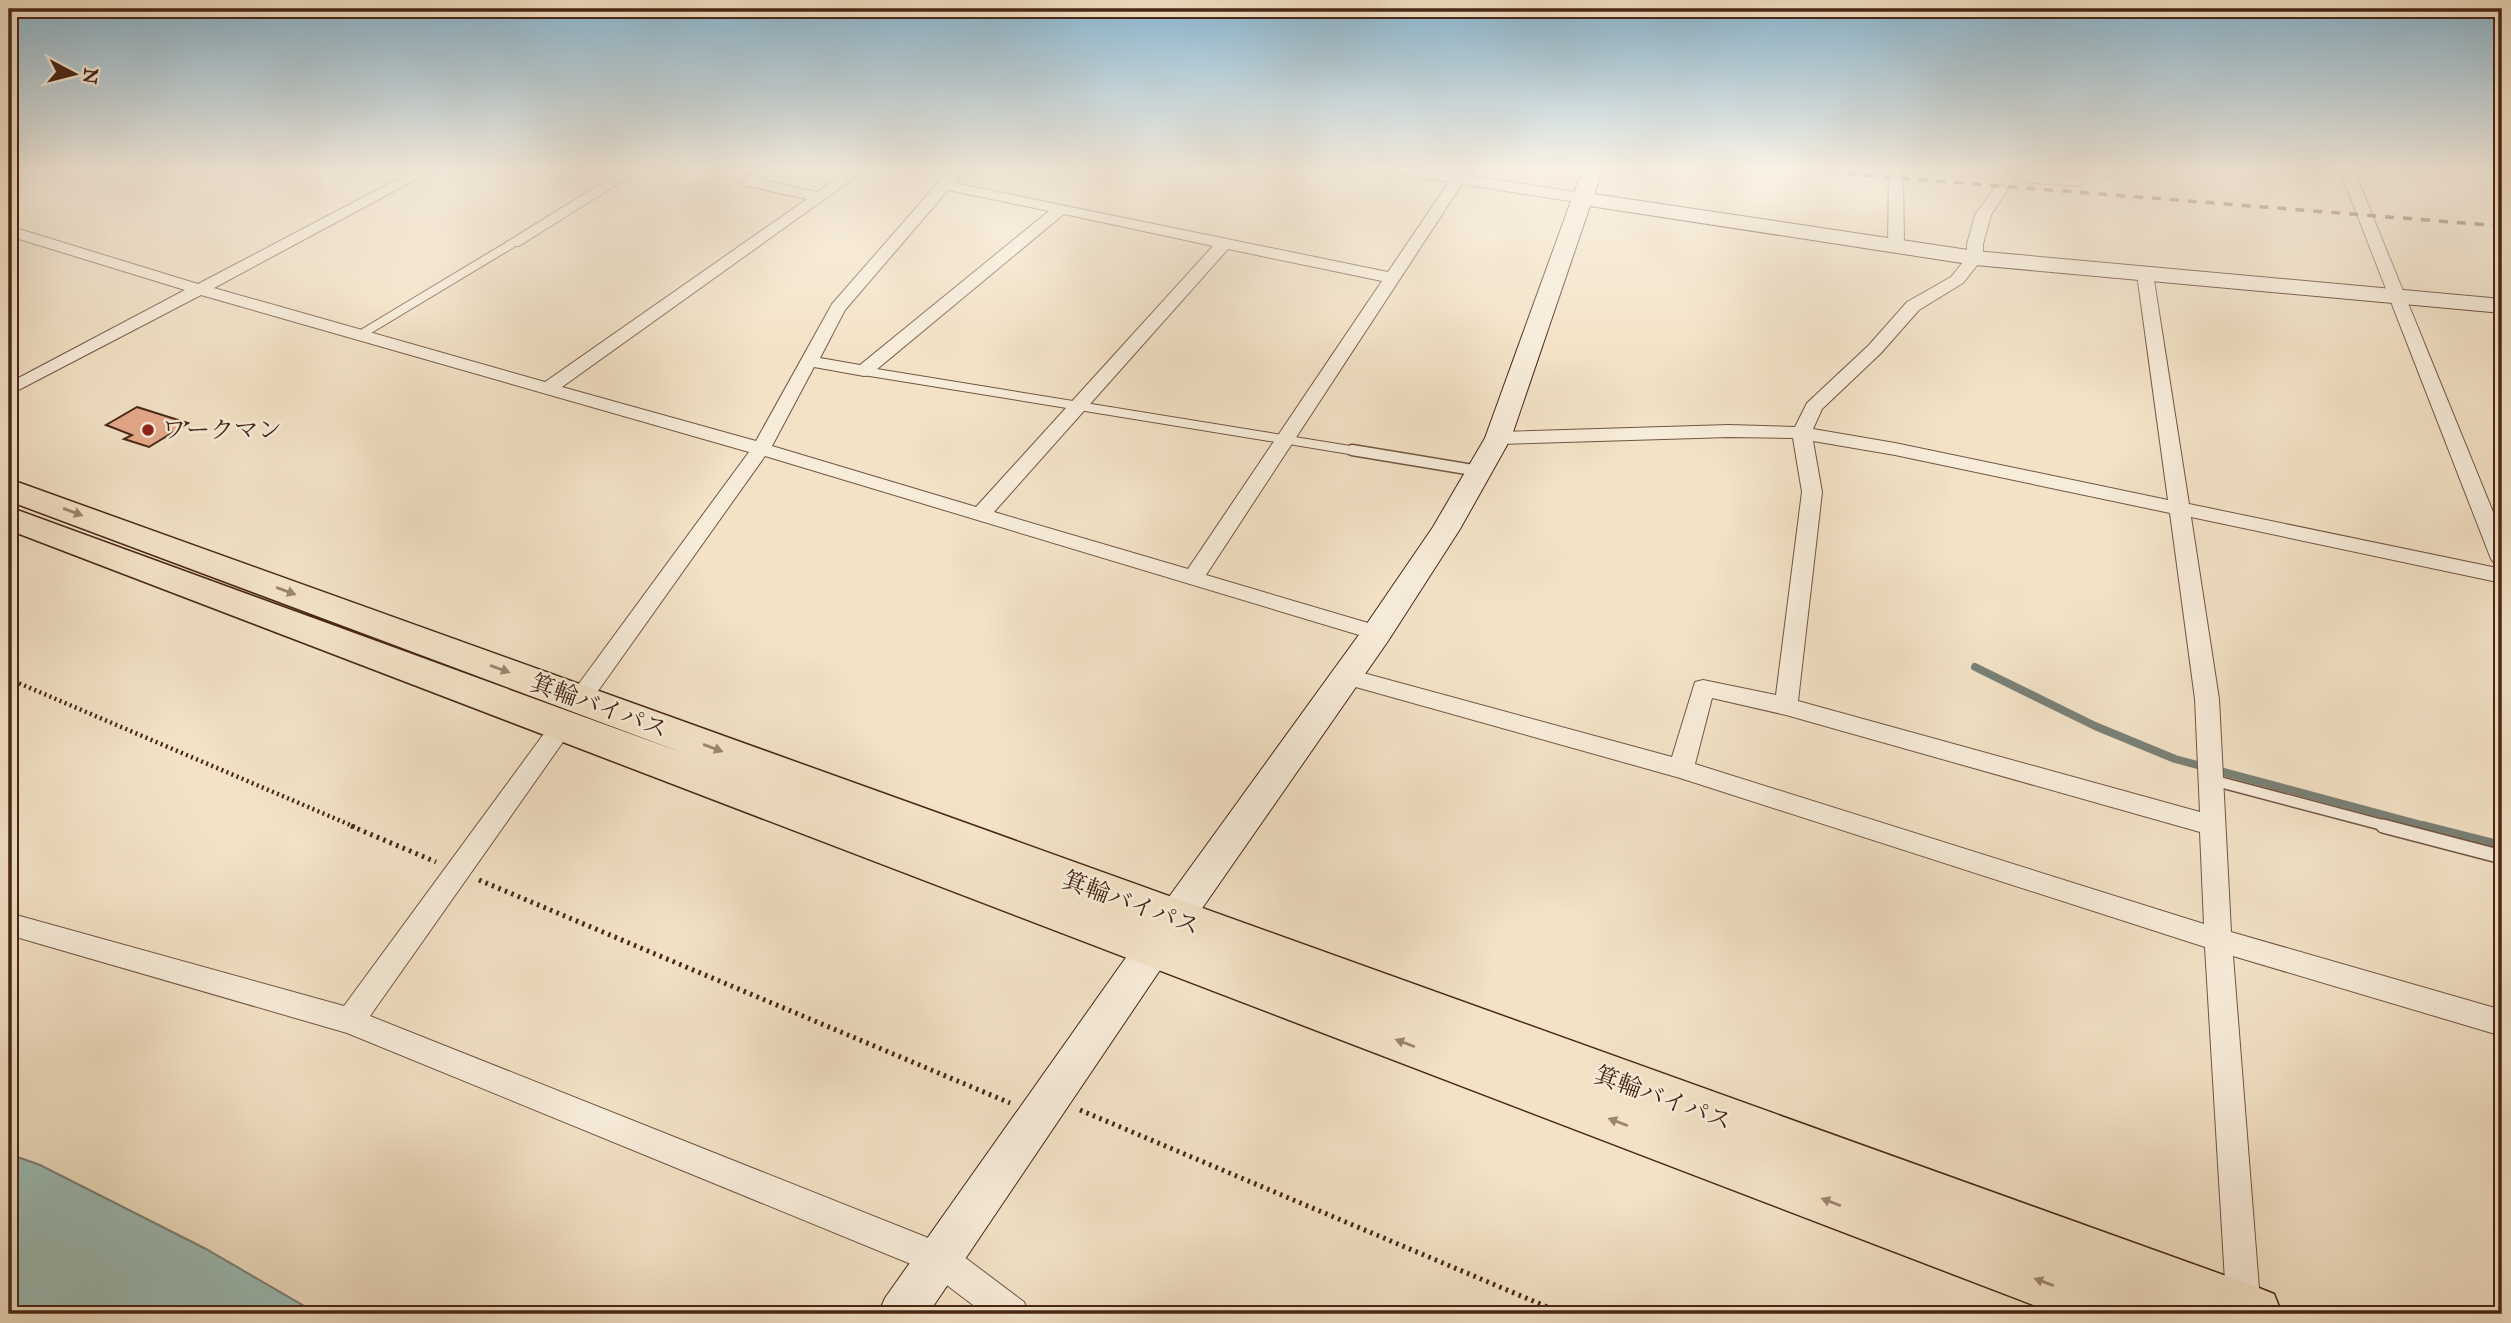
<svg xmlns="http://www.w3.org/2000/svg" width="2511" height="1323" font-family="'IM FELL Great Primer','Noto Serif JP',serif">
  <rect width="100%" height="100%" fill="#f3e2c6"/>
  <filter id="stains"><feTurbulence type="fractalNoise" baseFrequency=".00286" numOctaves="4"/><feColorMatrix values="0 0 0 0 .2 0 0 0 0 .09 0 0 0 0 .02 0 0 0 .5 -.17"/></filter>
  <radialGradient id="worn" r=".72"><stop offset=".6" stop-color="#630" stop-opacity="0"/><stop offset="1" stop-color="#630" stop-opacity=".3"/></radialGradient>
  <!-- water -->
  <polygon fill="#9bbdb7" stroke="#7a8177" stroke-width="2" points="9,1154 40,1165 206,1249 318,1314 15,1314 9,1310"/>
  <g fill="none" stroke-linecap="round" stroke-linejoin="round">
    <!-- stream-far1 -->
    <polyline stroke="#7a8177" stroke-width="8" points="1975,667 2095,726 2175,759 2429,827"/>
    <!-- stream -->
    <polyline stroke="#7a8177" stroke-width="10" points="2423,826 2502,846"/>
  </g>
  <!-- building -->
  <polygon fill="#e5aa8c" stroke="#482616" stroke-width="2" points="137,407 188,423 149,447 124,439 132,435 106,425"/>
  <g fill="none" stroke-linecap="round" stroke-linejoin="round">
    <!-- lane-far2 casing -->
    <g stroke="#735542" stroke-width="10">
      <g id="lane-far2">
        <polyline points="360,335 513,243"/>
        <polyline points="864,371 1362,452"/>
      </g>
    </g>
    <!-- lane-far1 casing -->
    <g stroke="#735542" stroke-width="13">
      <g id="lane-far1">
        <polyline points="1352,450 1479,471"/>
        <polyline points="2212,780 2390,827"/>
      </g>
    </g>
    <!-- lane casing -->
    <g stroke="#735542" stroke-width="16">
      <polyline id="lane" points="2383,826 2502,857"/>
    </g>
    <!-- street casing -->
    <g stroke="#735542" stroke-width="2">
      <g id="street">
        <polygon points="31,168 9,178 9,169"/>
        <path d="M419,168H437L214,288L545,382L807,199L743,185L741,182C751,170 761,168 776,168L761,180L817,192L851,168H868L562,387L756,441L832,304L951,168H966L954,183L1388,272L1449,182L1386,172L1379,168H1415L1582,193L1590,198L1582,203L1462,184L1206,575L1385,628L1388,633L1385,638L1377,641L1369,638L765,456L588,705L580,707L572,705L568,699L572,693L749,452L201,295L9,395V383L185,290L9,236V226L198,284ZM948,190L1049,211L860,365L820,358L845,310ZM1064,214L1213,246L976,507L772,446L814,367L864,376L870,375ZM1228,249L1382,281L1188,569L994,512Z"/>
        <polygon points="626,168 643,168 519,246 507,246 505,243"/>
        <polygon points="1889,168 1903,168 1904,246 1896,251 1888,246"/>
        <polygon points="1996,168 2015,168 2027,174 2074,177 2103,168 2125,168 2123,171 2075,186 2024,182"/>
        <polygon points="2339,168 2353,168 2502,534 2502,566 2495,564 2491,559"/>
        <polygon points="2457,168 2502,169 2502,177 2464,172"/>
        <path d="M2001,185L2008,189L1991,215L1983,244V258L1963,283L1919,310L1881,353L1822,409L1813,429L1895,443L2168,500L2137,274L2145,269L2153,274L2189,504L2502,569V583L2191,517L2219,699L2231,932L2502,1010V1036L2233,956L2261,1314H2227L2205,947L1680,778L1345,684L1337,682L1334,676L1337,670L1345,668L1672,757L1695,682L1703,680L1776,695L1802,492L1793,438L1729,437L1498,444L1488,438L1498,432L1729,425L1795,427L1807,403L1869,345L1907,302L1951,277L1967,257V244L1975,215L1996,186ZM1813,441L1895,455L2170,513L2195,699L2200,812L1798,701L1822,492ZM1712,698L1786,715L2200,832L2204,924L1695,764Z"/>
        <polygon points="562,717 570,720 574,726 570,732 370,1016 951,1247 1024,1302 1029,1314 985,1314 928,1271 347,1033 9,935 9,913 344,1006 554,720"/>
      </g>
    </g>
    <!-- secondary casing -->
    <g stroke="#482616" stroke-width="2">
      <polygon id="secondary" points="1583,168 1603,168 1594,194 1975,251 2502,299 2502,313 1975,265 1590,206 1511,438 1460,529 1388,641 1187,930 928,1314 878,1314 885,1298 1161,908 1366,625 1433,527 1485,438"/>
    </g>
    <!-- highway casing -->
    <g stroke="#482616" stroke-width="3">
      <polygon id="highway" points="9,479 2254,1286 2274,1294 2282,1314 2179,1314 2156,1306 2159,1314 2057,1314 9,530 9,507 683,753 9,501"/>
    </g>
    <!-- path-far1 -->
    <polyline stroke="#482616" stroke-width="4.5" stroke-dasharray="2 3.5" stroke-linecap="butt" points="9,679 355,827"/>
    <!-- path -->
    <g stroke="#482616" stroke-width="5" stroke-dasharray="2.5 4.5" stroke-linecap="butt">
      <polyline points="351,826 436,862"/>
      <polyline points="479,880 1010,1103"/>
      <polyline points="1080,1110 1564,1314"/>
    </g>
    <!-- lane-far2 -->
    <use href="#lane-far2" stroke="#f7ecda" stroke-width="8"/>
    <!-- lane-far1 -->
    <use href="#lane-far1" stroke="#f7ecda" stroke-width="10"/>
    <!-- lane -->
    <use href="#lane" stroke="#f7ecda" stroke-width="13"/>
    <!-- street -->
    <use href="#street" fill="#f7ecda" fill-rule="evenodd"/>
    <!-- secondary -->
    <use href="#secondary" fill="#f7ecda" fill-rule="evenodd"/>
    <!-- highway -->
    <use href="#highway" fill="#f3e2c6" fill-rule="evenodd"/>
    <!-- rail -->
    <polyline stroke="#482616" stroke-width="3.5" stroke-dasharray="9 9" stroke-linecap="butt" points="1775,168 2502,226"/>
  </g>
  <!-- one-way arrows -->
  <defs><path id="oneway-solid" d="M-6-.8H1V-3.2L6.5 0L1 3.2V.8H-6Z" transform="scale(1.75)"/></defs>
  <g fill="#9e846e">
    <use href="#oneway-solid" transform="translate(73 512) rotate(20)"/>
    <use href="#oneway-solid" transform="translate(286 591) rotate(20)"/>
    <use href="#oneway-solid" transform="translate(500 669) rotate(20)"/>
    <use href="#oneway-solid" transform="translate(713 748) rotate(20)"/>
    <use href="#oneway-solid" transform="translate(1405 1043) rotate(-159)"/>
    <use href="#oneway-solid" transform="translate(1618 1122) rotate(-159)"/>
    <use href="#oneway-solid" transform="translate(1831 1202) rotate(-159)"/>
    <use href="#oneway-solid" transform="translate(2044 1282) rotate(-159)"/>
  </g>
  <!-- sky -->
  <linearGradient id="sky" x2="0" y2="1"><stop stop-color="#89b8d4"/><stop offset="0.48" stop-color="#faf2e5"/><stop offset="1" stop-color="#faf2e5" stop-opacity="0"/></linearGradient>
  <rect width="2511" height="353" fill="url(#sky)"/>
  <!-- markers -->
  <circle fill="#8f2418" stroke="#f7ecda" stroke-width="2.5" cx="148" cy="430" r="7"/>
  <g text-anchor="middle" dominant-baseline="central" stroke-width="5" stroke-linejoin="round" paint-order="stroke">
    <!-- poi labels -->
    <g font-size="24" fill="#482616" stroke="#f7ecda" text-anchor="start">
      <text x="162" y="430">ワークマン</text>
    </g>
    <!-- street labels -->
    <g font-size="24" fill="#482616" stroke="#f7ecda">
      <text transform="translate(599 706) rotate(20)">箕輪バイパス</text>
      <text transform="translate(1131 903) rotate(20)">箕輪バイパス</text>
      <text transform="translate(1663 1098) rotate(20)">箕輪バイパス</text>
    </g>
  </g>
  <!-- margin -->
  <rect width="2511" height="1323" fill="none" stroke="#f3e2c6" stroke-width="35"/>
  <rect x="10" y="10" width="2490" height="1302" fill="none" stroke="#482616" stroke-width="3.5"/>
  <rect x="18" y="18" width="2476" height="1288" fill="none" stroke="#482616" stroke-width="2"/>
  <!-- north arrow -->
  <g transform="translate(74 74) rotate(97)" stroke="#f7ecda" stroke-width="5" paint-order="stroke">
  <path d="M0-5L12 26L0 18L-12 26Z" fill="#482616"/>
  <text y="-10" font-size="19" font-weight="bold" text-anchor="middle" fill="#482616">N</text>
  </g>
  <rect width="100%" height="100%" filter="url(#stains)"/>
  <rect width="100%" height="100%" fill="url(#worn)"/>
</svg>
